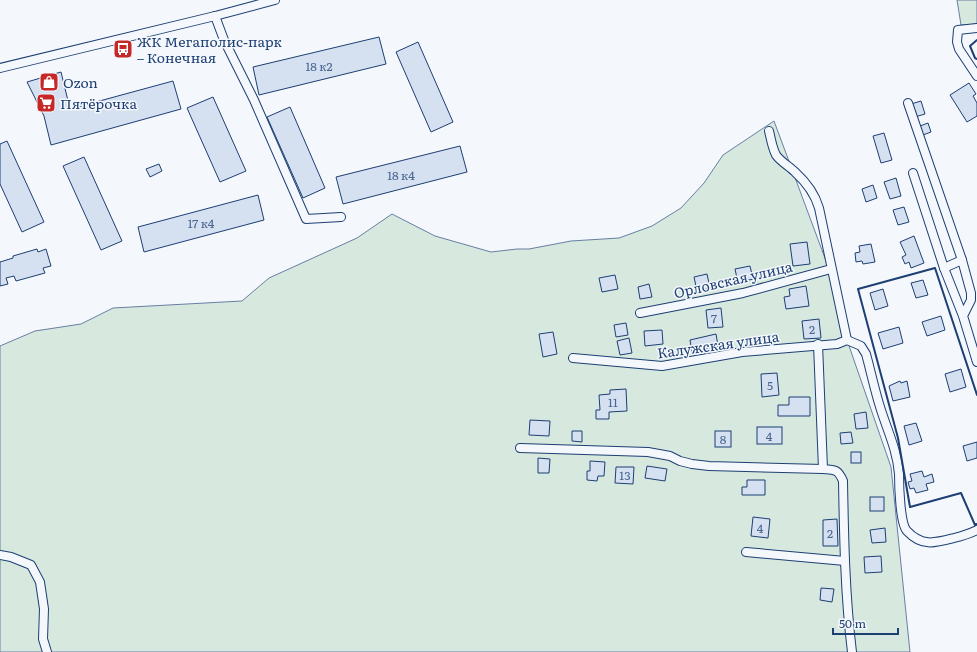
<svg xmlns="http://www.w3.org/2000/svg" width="977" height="652" font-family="Literata,serif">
  <rect width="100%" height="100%" fill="#f4f7fb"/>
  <!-- green -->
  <g fill="#d7e8df" stroke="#687fa3">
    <polygon points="957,0 977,0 977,24 961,25"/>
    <polygon points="774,121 829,269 847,340 891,467 910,652 0,652 0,346 35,331 81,324 113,308 242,301 269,278 357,238 392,214 435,236 491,252 517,249 529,249 571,241 619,238 652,226 681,208 704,183 723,155"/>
  </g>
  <!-- building -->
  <g fill="#d5e0f0" stroke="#1d3f73">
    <polygon points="379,37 386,64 259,95 253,67"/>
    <polygon points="418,42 453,122 431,132 396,52"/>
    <polygon points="61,72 70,109 173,81 181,109 51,145 44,116 27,82"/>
    <polygon points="969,83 976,94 973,96 977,103 977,116 967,122 950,95"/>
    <polygon points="213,97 246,171 220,182 187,108"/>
    <polygon points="921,101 925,114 915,117 911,104"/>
    <polygon points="290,107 325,188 303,198 267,117"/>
    <polygon points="928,123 931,132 923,135 920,126"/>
    <polygon points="884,133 892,160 881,163 873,136"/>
    <polygon points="7,141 44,222 22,232 0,184 0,144"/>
    <polygon points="460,146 467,172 343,204 336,177"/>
    <polygon points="84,157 122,241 101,250 63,166"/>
    <polygon points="159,164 162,171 150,177 146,169"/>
    <polygon points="896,178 901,196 890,199 884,182"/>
    <polygon points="873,185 877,198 866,202 862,189"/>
    <polygon points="258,195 264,220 144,252 138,227"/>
    <polygon points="904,207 909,222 898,225 893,210"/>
    <polygon points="914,236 924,263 911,268 909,262 905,264 902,257 906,255 900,242"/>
    <polygon points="807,242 810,264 793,266 790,244"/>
    <polygon points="871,244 875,262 863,264 862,261 856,262 855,253 860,252 859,246"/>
    <polygon points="37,249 38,252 46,249 51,266 43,268 45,273 16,281 14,276 6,278 8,284 0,286 0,262 13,258 13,256"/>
    <polygon points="750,266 753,279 738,283 735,269"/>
    <polygon points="707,274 710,288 697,291 694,277"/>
    <polygon points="615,275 618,289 602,292 599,278"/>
    <polygon points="923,280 928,295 916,298 911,283"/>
    <polygon points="649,284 652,297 640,299 638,287"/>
    <polygon points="806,286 809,306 786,309 784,297 790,296 789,289"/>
    <polygon points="883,289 888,306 875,310 870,293"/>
    <polygon points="721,308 723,327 708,328 706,310"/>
    <polygon points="941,316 945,330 927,336 922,322"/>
    <polygon points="819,319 821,338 804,339 802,321"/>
    <polygon points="626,323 628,335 616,337 614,325"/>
    <polygon points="899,327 903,343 883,349 878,333"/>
    <polygon points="662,330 663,344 645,346 644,331"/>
    <polygon points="553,332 557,354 543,357 539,334"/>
    <polygon points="716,334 718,346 692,352 690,340"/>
    <polygon points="629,338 632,353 620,355 617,341"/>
    <polygon points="961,369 966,387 950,392 945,374"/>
    <polygon points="777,373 779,395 762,397 761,374"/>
    <polygon points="900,381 901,383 907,381 910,397 893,401 889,386"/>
    <polygon points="626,389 627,411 609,412 609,419 596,419 596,410 600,410 599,395 610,394 610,390"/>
    <polygon points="789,397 810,397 810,416 778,416 778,405 789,405"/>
    <polygon points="866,412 868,428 856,429 854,414"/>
    <polygon points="530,420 550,421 549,436 529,435"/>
    <polygon points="916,423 922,441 909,445 904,426"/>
    <rect x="757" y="427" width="25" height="17"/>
    <polygon points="572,431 582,431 582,442 572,441"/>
    <rect x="715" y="431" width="16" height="16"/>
    <polygon points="851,432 853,443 841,444 840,433"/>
    <polygon points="977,442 977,458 967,461 963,446"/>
    <rect x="851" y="452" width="10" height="11"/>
    <polygon points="538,458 550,459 549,473 538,473"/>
    <polygon points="590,461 605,462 604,476 598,476 597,481 587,480 587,471 590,471"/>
    <polygon points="647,466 667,469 665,481 645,478"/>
    <polygon points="616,467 634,467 633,484 615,483"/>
    <polygon points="922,471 924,477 932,474 934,482 926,484 928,490 916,493 914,488 910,489 908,482 912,481 910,474"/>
    <polygon points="747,480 765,480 765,495 742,495 742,487 747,487"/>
    <rect x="870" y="497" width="14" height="14"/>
    <polygon points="753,517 770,519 768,538 751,536"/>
    <polygon points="837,519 838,546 823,546 823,520"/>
    <polygon points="885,528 886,542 872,543 870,530"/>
    <polygon points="881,556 882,572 865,573 864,557"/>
    <polygon points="821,588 834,589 832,602 820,600"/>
  </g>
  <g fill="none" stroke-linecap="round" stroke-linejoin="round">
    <!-- minor casing -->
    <g stroke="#1d3f73" stroke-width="10">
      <g id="minor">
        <polyline points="215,16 224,40 254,100 306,219 341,217"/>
        <polyline points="977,28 958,30 957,42 959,49 977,76"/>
        <polyline points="0,68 215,16 275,0"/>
        <polyline points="908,103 962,260"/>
        <path d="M769,131C771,139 772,147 776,155C781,162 789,166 795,172C806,182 815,194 819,208L847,340"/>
        <polyline points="913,173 944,268"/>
        <polyline points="640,313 743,293 831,269"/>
        <polyline points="963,316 971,300 971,293 962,260 944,268 963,316 977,362"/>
        <path d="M818,344L823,469C835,470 838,469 843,481C844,538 845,595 852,652"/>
        <path d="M573,358L662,366L742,352L837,344L847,340L861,346L866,354C871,372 875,392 881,410C888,432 897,450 899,474C899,485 900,524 907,531C922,547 935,543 954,538C962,536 969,534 977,530"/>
        <polyline points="520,448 648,452 670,456 680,461 692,464 709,466 823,469"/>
        <polyline points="746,552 845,561"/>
        <polyline points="0,555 11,557 31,565 40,582 44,609 43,639 47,652"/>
      </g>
    </g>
    <!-- minor -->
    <use href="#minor" stroke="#f4f7fb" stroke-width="8"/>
    <!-- wall -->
    <g stroke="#1d3f73" stroke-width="2">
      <polyline points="977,40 970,46 975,58 977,59"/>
      <polyline points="977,395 935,268 858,289 898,438 910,507 961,493 975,525 977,524"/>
    </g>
  </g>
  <!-- icons -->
  <defs>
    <g id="bus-square" transform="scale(1)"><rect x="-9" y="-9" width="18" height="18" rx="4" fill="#c62828" stroke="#f4f7fb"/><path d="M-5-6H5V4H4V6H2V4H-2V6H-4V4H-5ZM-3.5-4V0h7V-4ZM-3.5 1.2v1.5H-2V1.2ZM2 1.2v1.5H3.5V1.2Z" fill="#fff"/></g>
    <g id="shop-square" transform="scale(1)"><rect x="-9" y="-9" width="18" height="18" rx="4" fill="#c62828" stroke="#f4f7fb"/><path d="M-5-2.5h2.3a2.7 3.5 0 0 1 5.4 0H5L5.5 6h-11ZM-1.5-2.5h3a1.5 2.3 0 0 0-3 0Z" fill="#fff"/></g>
    <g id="supermarket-square" transform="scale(1)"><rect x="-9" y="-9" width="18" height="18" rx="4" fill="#c62828" stroke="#f4f7fb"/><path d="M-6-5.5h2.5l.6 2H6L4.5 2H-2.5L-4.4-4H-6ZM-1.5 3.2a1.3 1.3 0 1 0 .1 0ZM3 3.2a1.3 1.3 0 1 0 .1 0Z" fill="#fff"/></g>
  </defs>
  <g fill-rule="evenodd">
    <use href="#bus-square" x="123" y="49"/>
    <use href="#shop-square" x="49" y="82"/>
    <use href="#supermarket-square" x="46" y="103"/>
  </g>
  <g text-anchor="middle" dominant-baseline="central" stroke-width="3" stroke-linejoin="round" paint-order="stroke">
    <!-- number labels -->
    <g font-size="12" fill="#4b6792">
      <text x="319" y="66">18 к2</text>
      <text x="401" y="175">18 к4</text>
      <text x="201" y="223">17 к4</text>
      <text x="714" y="318">7</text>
      <text x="812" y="329">2</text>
      <text x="770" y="385">5</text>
      <text x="613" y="402">11</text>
      <text x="769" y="436">4</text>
      <text x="723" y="439">8</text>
      <text x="625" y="475">13</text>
      <text x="760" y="528">4</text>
      <text x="830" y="533">2</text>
    </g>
    <!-- poi labels -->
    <g font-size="14" fill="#1d3f73" stroke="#f4f7fb" text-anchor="start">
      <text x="137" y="41">ЖК Мегаполис-парк<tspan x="137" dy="16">– Конечная</tspan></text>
      <text x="63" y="82">Ozon</text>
      <text x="60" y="103">Пятёрочка</text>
    </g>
    <!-- street labels -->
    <g font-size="14" fill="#1d3f73" stroke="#f4f7fb">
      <text transform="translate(733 279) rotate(-13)">Орловская улица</text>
      <text transform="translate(718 344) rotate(-8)">Калужская улица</text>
    </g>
  </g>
  <!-- scale -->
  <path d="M833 628v6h65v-6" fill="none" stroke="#1d3f73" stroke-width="2"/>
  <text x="839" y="628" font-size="12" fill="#1d3f73" stroke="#f4f7fb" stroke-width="3" paint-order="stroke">50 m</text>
</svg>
